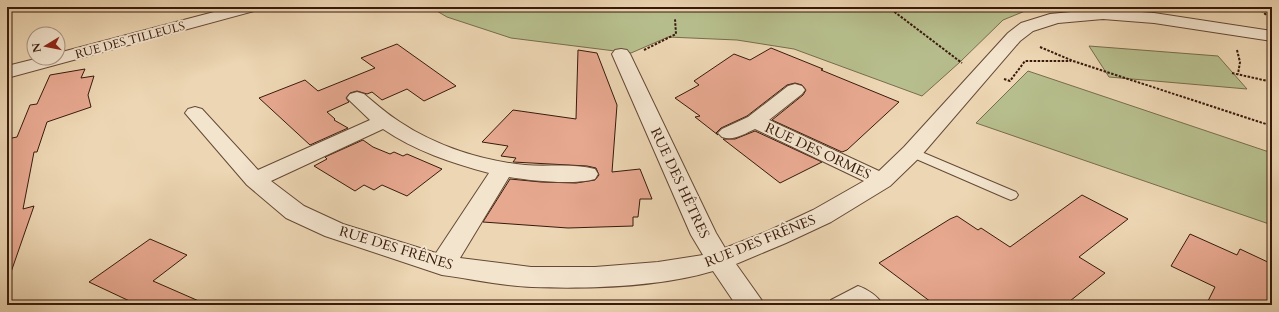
<svg xmlns="http://www.w3.org/2000/svg" width="1279" height="312" font-family="Cardo,serif">
  <rect width="100%" height="100%" fill="#edd6b3"/>
  <filter id="stains"><feTurbulence type="fractalNoise" baseFrequency=".005" numOctaves="4"/><feColorMatrix values="0 0 0 0 .2 0 0 0 0 .09 0 0 0 0 .02 0 0 0 .5 -.17"/></filter>
  <radialGradient id="worn" r=".72"><stop offset=".6" stop-color="#630" stop-opacity="0"/><stop offset="1" stop-color="#630" stop-opacity=".3"/></radialGradient>
  <!-- green -->
  <g fill="#b7be8d" stroke="#786c4c">
    <polygon points="430,7 1052,7 1025,11 1003,20 960,62 922,96 794,49 737,40 668,37 631,53 511,38 447,17"/>
    <polygon points="1089,46 1218,56 1247,89 1109,77"/>
    <polygon points="1028,71 1272,153 1272,225 976,123"/>
  </g>
  <!-- building -->
  <g fill="#e7a890" stroke="#381a0b">
    <polygon points="397,44 456,86 424,101 407,89 382,100 372,92 367,94 357,91 350,93 346,98 349,102 327,112 335,119 334,120 348,128 310,145 259,98 305,80 318,91 375,68 361,58"/>
    <polygon points="771,48 823,69 821,70 899,102 847,150 842,152 772,120 803,95 806,90 802,85 795,83 787,85 747,116 721,128 716,133 718,135 695,117 700,116 675,98 699,85 694,81 734,54 750,60"/>
    <polygon points="578,50 597,53 617,105 612,172 640,169 652,199 640,199 638,217 633,217 633,226 568,228 483,222 510,179 541,182 576,183 595,180 599,175 596,168 587,166 513,162 516,158 501,156 508,146 482,142 513,110 576,119"/>
    <polygon points="85,69 81,78 94,76 88,95 91,107 47,122 37,152 34,152 23,209 34,206 10,275 7,274 7,139 17,137 30,105 37,104 50,75"/>
    <polygon points="755,131 822,162 780,183 723,139 735,139"/>
    <polygon points="363,140 373,147 390,154 394,152 403,156 407,154 442,169 407,196 382,185 374,190 364,185 355,191 314,166 327,159 325,157"/>
    <polygon points="1082,195 1128,219 1079,257 1105,273 1065,305 935,305 879,263 950,219 957,216 978,230 981,228 1010,247"/>
    <polygon points="1190,234 1237,255 1240,249 1272,264 1272,305 1206,305 1215,287 1171,266"/>
    <polygon points="150,239 187,255 153,281 208,305 138,305 89,282"/>
  </g>
  <g fill="none" stroke-linecap="round" stroke-linejoin="round">
    <!-- service casing -->
    <g stroke="#654935" stroke-width="2">
      <g id="service">
        <polygon points="912,148 1016,192 1018,195 1016,198 1011,200 1006,198 907,155 905,152 907,149"/>
        <path d="M858,286C867,289 878,296 883,305H861L857,302L852,305H828L831,300Z"/>
      </g>
    </g>
    <!-- minor casing -->
    <g stroke="#654935" stroke-width="2">
      <g id="minor">
        <polygon points="233,7 260,7 258,10 7,78 7,66 39,58 58,58 58,53"/>
        <path d="M1103,9L1154,13L1272,31V41L1154,23L1103,19L1058,23L1033,31L1020,41L920,157L890,186L831,222L786,243L736,264L765,305H736L713,271C660,287 587,289 532,287C502,286 472,279 442,275L325,236L286,218L247,185L185,113L188,109L195,107L202,109L258,170L370,120L347,98L350,94L357,92L364,94C376,104 387,114 400,122C436,146 482,161 525,165C548,167 573,163 595,169L598,174L595,179C573,185 533,181 509,177L460,258L531,267H595L658,262L703,255L691,235L612,54L615,50L621,49L627,50L630,54L716,233L725,248L768,231L813,210L864,181L755,129C744,134 734,141 722,137L718,133L722,129L748,117L788,86L795,84L802,86L805,90L802,94L769,120L879,171L904,147L1008,33L1021,23L1050,14ZM383,129C415,151 452,163 489,173L436,253L343,224L304,206L271,181Z"/>
      </g>
    </g>
    <!-- path -->
    <g stroke="#381a0b" stroke-width="2" stroke-dasharray="2.5 1.5" stroke-linecap="butt">
      <polyline points="888,7 962,63"/>
      <polyline points="1259,7 1267,16"/>
      <polyline points="1040,47 1073,61 1272,126"/>
      <polyline points="644,50 676,34 675,19"/>
      <polyline points="1237,50 1240,62 1238,74"/>
      <polyline points="1232,73 1272,82"/>
      <polyline points="1004,79 1010,81 1025,61 1071,61"/>
    </g>
    <!-- service -->
    <use href="#service" fill="#f3e4ce" fill-rule="evenodd"/>
    <!-- minor -->
    <use href="#minor" fill="#f3e4ce" fill-rule="evenodd"/>
  </g>
  <g text-anchor="middle" dominant-baseline="central" stroke-width="4" stroke-linejoin="round" paint-order="stroke">
    <!-- far-street labels -->
    <g font-size="12" fill="#381a0b" stroke="#f3e4ce">
      <text transform="translate(130 40) rotate(-15)">RUE DES TILLEULS</text>
    </g>
    <!-- street labels -->
    <g font-size="14" fill="#381a0b" stroke="#f3e4ce">
      <text transform="translate(818 151) rotate(25)">RUE DES ORMES</text>
      <text transform="translate(680 183) rotate(65)">RUE DES HÊTRES</text>
      <text transform="translate(760 241) rotate(-22)">RUE DES FRÊNES</text>
      <text transform="translate(396 248) rotate(17)">RUE DES FRÊNES</text>
    </g>
  </g>
  <!-- margin -->
  <rect width="1279" height="312" fill="none" stroke="#edd6b3" stroke-width="24"/>
  <rect x="8" y="8" width="1263" height="296" fill="none" stroke="#381a0b" stroke-width="2"/>
  <rect x="12" y="12" width="1255" height="288" fill="none" stroke="#381a0b"/>
  <!-- north arrow -->
  <g transform="translate(46 46) rotate(260)"><circle r="19" fill="#f3e4ce" stroke="#a89380"/>
  <path d="M0-3L7 15L0 10L-7 15Z" fill="#8f2418"/>
  <text y="-6" font-size="11" font-weight="bold" text-anchor="middle" fill="#381a0b">N</text>
  </g>
  <rect width="100%" height="100%" filter="url(#stains)"/>
  <rect width="100%" height="100%" fill="url(#worn)"/>
</svg>
